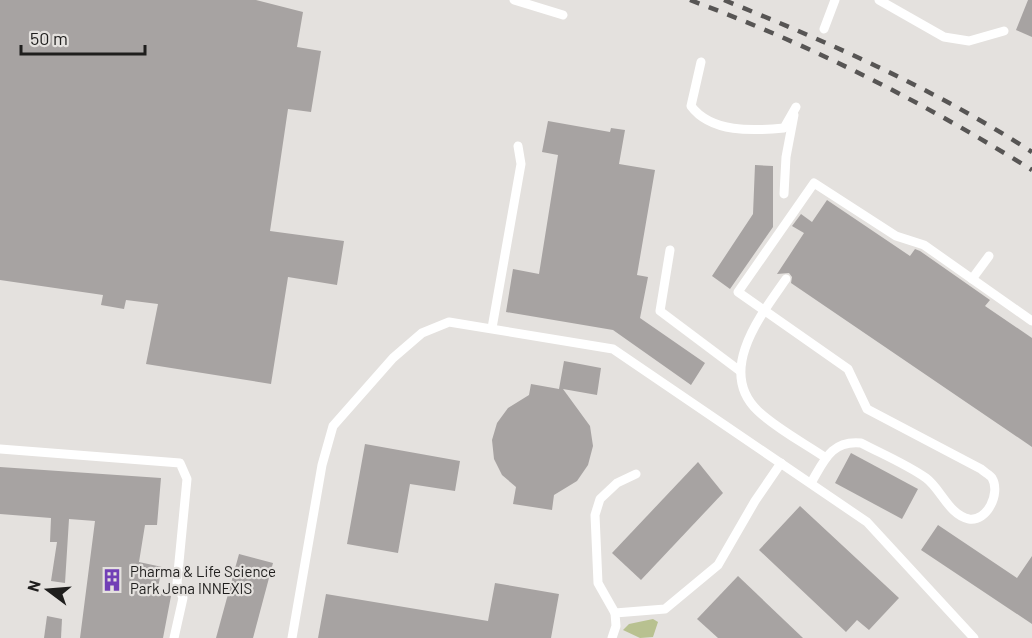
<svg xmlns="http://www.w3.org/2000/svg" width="1032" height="638" font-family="Barlow,sans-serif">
  <rect width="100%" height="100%" fill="#e4e1de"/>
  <!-- green -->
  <polygon fill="#b8c190" points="653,619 658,622 653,637 640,638 623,630 629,624"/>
  <!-- building -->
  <g fill="#a7a3a2">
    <polygon points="0,0 256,0 303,12 297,47 321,51 311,112 288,109 270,231 344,241 337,285 288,277 271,384 146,364 158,304 126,300 124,309 101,305 103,295 0,280"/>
    <polygon points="1028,0 1032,0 1032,37 1016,30"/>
    <polygon points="548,121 610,132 611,128 625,130 619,164 655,170 637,275 648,277 640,318 705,363 691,385 613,330 506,312 513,269 539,274 558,155 542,152"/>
    <polygon points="755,165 773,166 773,227 730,289 712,276 753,214"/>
    <polygon points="827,200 910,256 915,249 920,251 990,300 985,306 1032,338 1032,447 791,283 792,277 789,273 777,274 804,233 792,226 801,214 812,222"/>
    <polygon points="564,361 601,368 597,395 563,389 590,426 593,446 588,465 577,481 554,495 552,510 513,504 516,487 502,475 494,459 492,440 497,423 508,408 529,395 531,384 559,389"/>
    <polygon points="365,444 460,461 455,491 410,484 398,553 347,544"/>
    <polygon points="851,453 918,489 902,519 835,483"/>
    <polygon points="698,462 723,493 641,580 612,553"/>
    <polygon points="0,467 161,478 157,525 145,525 139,562 162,567 157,593 171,596 163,638 80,638 95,521 69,519 65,583 51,581 57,542 50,542 51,518 0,514"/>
    <polygon points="800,506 899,598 869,630 857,620 846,632 759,550"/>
    <polygon points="938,525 1017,578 1032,556 1032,624 921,550"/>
    <polygon points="239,554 273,563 253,638 216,638"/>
    <polygon points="738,576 803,638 718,638 697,619"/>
    <polygon points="495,583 559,594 551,638 318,638 326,594 488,621"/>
    <polygon points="47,616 62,619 61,638 44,638"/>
  </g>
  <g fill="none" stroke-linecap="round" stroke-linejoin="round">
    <!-- service -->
    <g stroke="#fff" stroke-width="9">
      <polyline points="514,0 563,15"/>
      <polyline points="879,0 944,37 969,41 1004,31"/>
      <polyline points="824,29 835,0"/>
      <path d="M701,62L691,106C711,133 753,131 784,128L796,107"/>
      <polyline points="784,194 786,157 794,115"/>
      <polyline points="670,250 660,311 740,371"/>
      <path d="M786,279C761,315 716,371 758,411C777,429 804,443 826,458"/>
      <polyline points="972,279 989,256"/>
      <polyline points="492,328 521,164 518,146"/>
      <polyline points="0,449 180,463 187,479 177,583 183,598 174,638"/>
      <path d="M811,483C824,461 831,440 861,443C882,454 906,464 926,478C941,489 949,515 969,519C987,522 1001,493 992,478C990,475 984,472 981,469L867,409L848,369L738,292L814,183L896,236L924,245L1032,321"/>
      <polyline points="615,613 598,583 595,515 600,499 617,483 636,474"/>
      <polyline points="292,638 322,465 333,426 393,358 422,333 449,322 613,349 867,522 974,638"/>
      <polyline points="612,638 616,626 615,613 665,609 718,565 755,501 781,463"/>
    </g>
    <!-- rail -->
    <g stroke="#575554" stroke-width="4.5" stroke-dasharray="10 10" stroke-linecap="butt">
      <path d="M690,0C811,45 923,102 1032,170"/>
      <path d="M724,0C832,44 933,88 1032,152"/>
    </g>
  </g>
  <!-- icons -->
  <defs>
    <g id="building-bare" transform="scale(1.8)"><path d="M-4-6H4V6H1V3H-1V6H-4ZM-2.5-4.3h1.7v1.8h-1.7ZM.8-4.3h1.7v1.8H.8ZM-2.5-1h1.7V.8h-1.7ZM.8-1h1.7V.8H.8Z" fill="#713fb6" stroke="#e4e1de" stroke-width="2.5" paint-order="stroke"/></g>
  </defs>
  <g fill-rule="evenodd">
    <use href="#building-bare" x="112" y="580"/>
  </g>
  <g text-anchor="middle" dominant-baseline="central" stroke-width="4.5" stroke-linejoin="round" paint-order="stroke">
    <!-- poi labels -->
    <g font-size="15" fill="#1f1e1d" stroke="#e4e1de" text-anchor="start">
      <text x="130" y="571">Pharma &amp; Life Science<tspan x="130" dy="17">Park Jena INNEXIS</tspan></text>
    </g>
  </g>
  <!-- north arrow -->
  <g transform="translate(48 590) rotate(286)" stroke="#e4e1de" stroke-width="4.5" paint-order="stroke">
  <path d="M0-4.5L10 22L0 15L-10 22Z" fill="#1f1e1d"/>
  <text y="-9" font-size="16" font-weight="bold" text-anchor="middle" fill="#1f1e1d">N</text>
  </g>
  <!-- scale -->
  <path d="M21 45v9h124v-9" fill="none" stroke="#1f1e1d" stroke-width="3"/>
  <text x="30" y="45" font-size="18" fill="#1f1e1d" stroke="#e4e1de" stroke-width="4.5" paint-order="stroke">50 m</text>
</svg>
